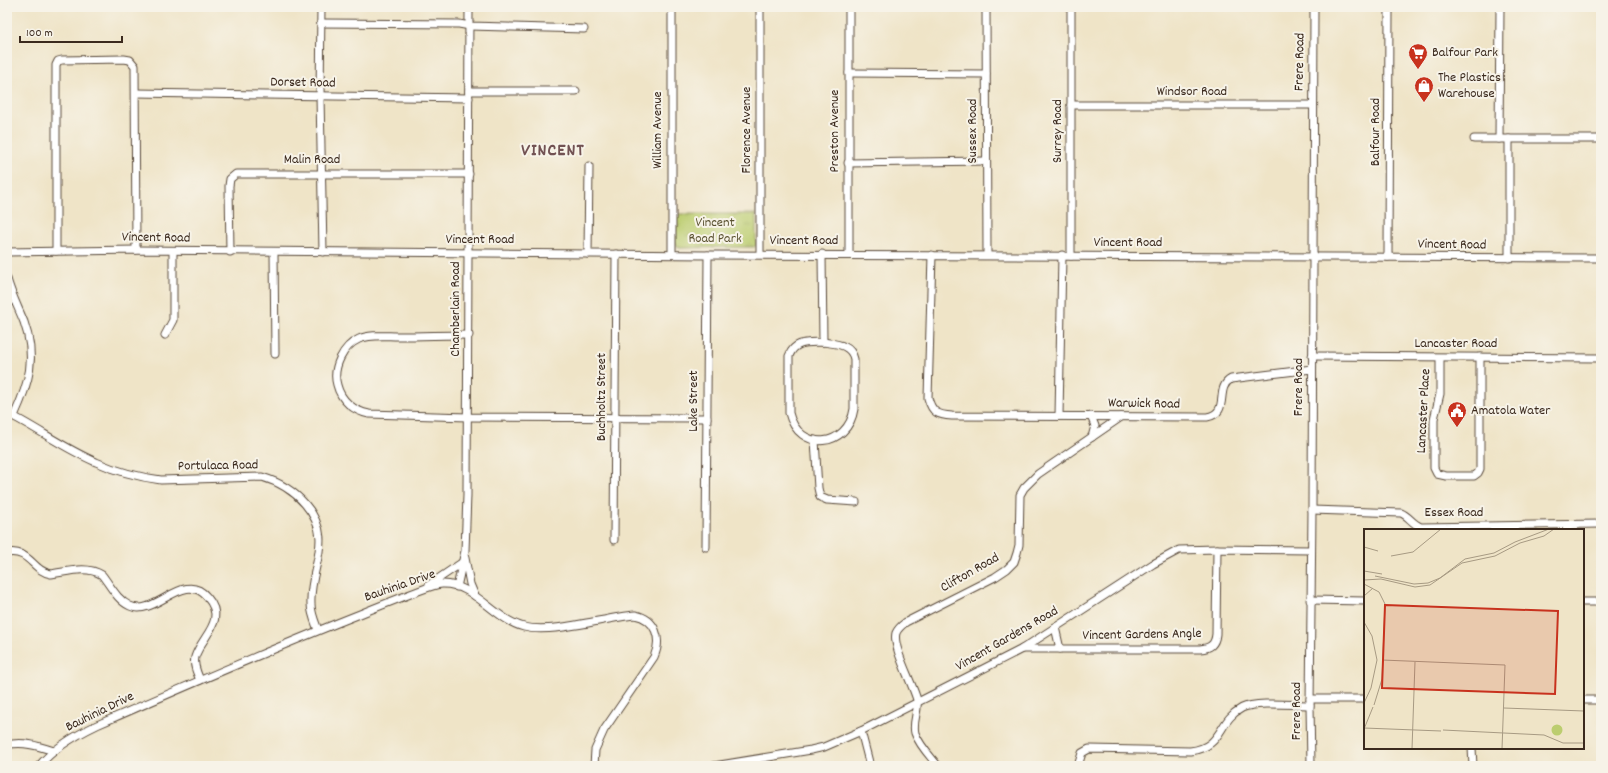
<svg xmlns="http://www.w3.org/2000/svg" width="1608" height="773" font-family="Dekko,sans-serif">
  <defs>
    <pattern id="grass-tufts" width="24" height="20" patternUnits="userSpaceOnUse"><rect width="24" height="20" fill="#bccd6f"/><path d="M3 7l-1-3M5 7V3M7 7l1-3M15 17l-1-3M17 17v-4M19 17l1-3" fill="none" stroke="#a2b060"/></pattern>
  </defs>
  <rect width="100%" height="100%" fill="#f7f3e8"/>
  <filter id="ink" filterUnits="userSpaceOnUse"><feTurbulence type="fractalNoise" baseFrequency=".025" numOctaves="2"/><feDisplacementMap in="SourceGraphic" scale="8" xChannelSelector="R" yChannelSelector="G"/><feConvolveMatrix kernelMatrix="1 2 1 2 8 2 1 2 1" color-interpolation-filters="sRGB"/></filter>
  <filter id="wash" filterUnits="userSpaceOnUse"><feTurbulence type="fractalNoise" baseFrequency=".012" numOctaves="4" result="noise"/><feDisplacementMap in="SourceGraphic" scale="16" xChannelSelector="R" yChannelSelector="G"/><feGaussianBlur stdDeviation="0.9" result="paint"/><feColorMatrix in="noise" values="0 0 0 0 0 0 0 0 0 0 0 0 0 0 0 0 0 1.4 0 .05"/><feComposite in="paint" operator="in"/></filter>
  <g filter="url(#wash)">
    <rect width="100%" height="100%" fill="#efe4c7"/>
    <!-- grass -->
    <polygon fill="url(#grass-tufts)" stroke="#7c7c46" points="675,214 756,214 756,246 754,247 679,248 676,245 675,242"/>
  </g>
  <g filter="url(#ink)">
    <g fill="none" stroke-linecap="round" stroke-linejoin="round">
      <!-- minor casing -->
      <g stroke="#564637" stroke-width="9">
        <g id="minor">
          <polyline points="321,7 320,96 323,252"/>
          <polyline points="986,7 987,255"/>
          <polyline points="321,23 459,24 470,26 584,29"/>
          <polyline points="849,73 986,74"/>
          <polyline points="469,91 576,91"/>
          <polyline points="136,93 469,98"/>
          <polyline points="1071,105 1313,105"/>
          <polyline points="1474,139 1601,139"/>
          <polyline points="1499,139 1500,7"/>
          <polyline points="848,163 986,161"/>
          <polyline points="56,251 56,65 58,61 62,60 124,59 130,60 135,66 136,250"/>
          <polyline points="7,252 136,250 708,255 1601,258"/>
          <polyline points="230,252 229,186 230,179 236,174 469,174"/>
          <polyline points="274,252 275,354"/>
          <polyline points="588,254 589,166"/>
          <polyline points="672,254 672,7"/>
          <polyline points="760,254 760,7"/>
          <polyline points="822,254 823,342"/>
          <polyline points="849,254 849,7"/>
          <path d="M932,255L928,398C932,413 938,415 952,416L1207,417C1231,413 1214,388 1231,379L1312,369"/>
          <polyline points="1071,256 1071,7"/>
          <polyline points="1388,257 1389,7"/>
          <polyline points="1509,258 1509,139"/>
          <path d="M7,279C11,294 18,307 24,322C37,358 29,383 14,416"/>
          <polyline points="165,335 173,320 173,251"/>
          <path d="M469,335C445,335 422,336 398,336C386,336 370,334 359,339C343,346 332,368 337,385C341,401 354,411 369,414L468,417L707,418"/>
          <path d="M823,342C836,344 851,344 854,359V409C848,448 799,453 789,413V356C795,340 809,343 823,342Z"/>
          <polyline points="1312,356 1601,358"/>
          <polyline points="1440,358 1440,394 1434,419 1434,468 1437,474 1446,476 1474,476 1478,473 1480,469 1480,357"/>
          <path d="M7,413C37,428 65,449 96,462C116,471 139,477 161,480L262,477C279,482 293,490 305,504C336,540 309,566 311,604C311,613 315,622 318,630"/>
          <polyline points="1059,416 1062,255"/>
          <polyline points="1091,416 1095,426 1092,437"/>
          <polyline points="815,440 818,488 820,497 827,500 856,502"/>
          <path d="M1312,510L1401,513C1409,516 1412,524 1421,527L1601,524"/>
          <polyline points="614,540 616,254"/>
          <polyline points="706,547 708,255"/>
          <path d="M7,553C30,549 32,571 51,574C67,572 87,565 102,575C110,585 117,600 130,606C155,618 184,569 207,597C228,621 202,635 195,657C193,665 197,673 200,680"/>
          <polyline points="465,558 470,584 475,596"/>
          <polyline points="429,585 463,562"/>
          <polyline points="457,587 465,551 467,495 469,7"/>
          <polyline points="1310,600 1365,601"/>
          <polyline points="1583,602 1601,602"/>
          <polyline points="1055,627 1060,649"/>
          <path d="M1022,649H1200C1210,648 1215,645 1216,634L1217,549"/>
          <polyline points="1310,699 1365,699"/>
          <polyline points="1583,700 1601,700"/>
          <polyline points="861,731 870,766"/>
          <path d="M7,745C23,741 38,746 54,751"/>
          <polyline points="1472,748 1473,766"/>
          <path d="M39,766C54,748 76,735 97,725C184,687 271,649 360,614C377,607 395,600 413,593C422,590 432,585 442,584C474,583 493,619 524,627C552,634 603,618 635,615C656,619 662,639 654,657L604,730L595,750L594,766"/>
          <polyline points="714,766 811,750 824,747 861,731 1022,649 1153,564 1179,550 1217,549 1311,550"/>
          <path d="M938,766C930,756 919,745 915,733C912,722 919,711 917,700C913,684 892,647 896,633C898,628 902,625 906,622L995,577L1007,569L1014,562L1017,553L1019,545L1020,495L1024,488L1038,474L1121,417"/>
          <path d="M1078,766L1082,753L1089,749L1190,751C1224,747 1217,721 1242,708C1256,701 1293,705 1310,705"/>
          <polyline points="1311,766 1310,705 1312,510 1314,7"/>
        </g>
      </g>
      <!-- minor -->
      <use href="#minor" stroke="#fff" stroke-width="7"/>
    </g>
  </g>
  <!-- icons -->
  <defs>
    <g id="supermarket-pin" transform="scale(1)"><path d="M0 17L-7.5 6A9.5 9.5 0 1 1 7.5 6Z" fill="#c8321e" stroke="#f7f3e8"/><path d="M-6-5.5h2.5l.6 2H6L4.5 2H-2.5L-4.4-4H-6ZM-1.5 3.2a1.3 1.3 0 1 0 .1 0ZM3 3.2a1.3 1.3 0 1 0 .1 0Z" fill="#fff"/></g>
    <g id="shop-pin" transform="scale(1)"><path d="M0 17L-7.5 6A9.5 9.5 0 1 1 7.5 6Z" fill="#c8321e" stroke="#f7f3e8"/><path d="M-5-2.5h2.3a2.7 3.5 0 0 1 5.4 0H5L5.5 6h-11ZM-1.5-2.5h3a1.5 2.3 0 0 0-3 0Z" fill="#fff"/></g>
    <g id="civic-pin" transform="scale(1)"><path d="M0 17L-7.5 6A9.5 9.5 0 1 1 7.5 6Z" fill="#c8321e" stroke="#f7f3e8"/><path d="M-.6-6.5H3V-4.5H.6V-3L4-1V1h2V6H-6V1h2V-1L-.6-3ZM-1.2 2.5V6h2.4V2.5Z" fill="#fff"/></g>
  </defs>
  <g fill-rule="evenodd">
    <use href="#supermarket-pin" x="1418" y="53"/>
    <use href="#shop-pin" x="1424" y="86"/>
    <use href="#civic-pin" x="1457" y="411"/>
  </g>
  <g text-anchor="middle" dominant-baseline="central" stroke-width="4" stroke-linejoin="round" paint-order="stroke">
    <!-- poi labels -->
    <g font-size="14" fill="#3b2a1e" stroke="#f7f3e8" text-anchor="start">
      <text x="1432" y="53">Balfour Park</text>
      <text x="1438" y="78">The Plastics<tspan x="1438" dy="16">Warehouse</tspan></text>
      <text x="1471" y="411">Amatola Water</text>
    </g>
    <!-- street labels -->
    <g font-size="14" fill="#3b2a1e" stroke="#f7f3e8">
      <text transform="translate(1300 62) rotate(-89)">Frere Road</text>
      <text transform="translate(303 83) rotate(1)">Dorset Road</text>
      <text x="1192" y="92">Windsor Road</text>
      <text transform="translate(658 130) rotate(-90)">William Avenue</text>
      <text transform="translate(747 130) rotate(-90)">Florence Avenue</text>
      <text transform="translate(835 131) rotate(-90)">Preston Avenue</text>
      <text transform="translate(973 131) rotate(-90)">Sussex Road</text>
      <text transform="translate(1058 131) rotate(-90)">Surrey Road</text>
      <text transform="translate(1376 132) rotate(-90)">Balfour Road</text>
      <text x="312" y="160">Malin Road</text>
      <text transform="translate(156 238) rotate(1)">Vincent Road</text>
      <text x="480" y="240">Vincent Road</text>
      <text x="804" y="241">Vincent Road</text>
      <text x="1128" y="243">Vincent Road</text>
      <text transform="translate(1452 245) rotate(1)">Vincent Road</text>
      <text transform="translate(456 309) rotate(-90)">Chamberlain Road</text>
      <text x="1456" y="344">Lancaster Road</text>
      <text transform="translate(1299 387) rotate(-90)">Frere Road</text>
      <text transform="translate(602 397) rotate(-90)">Buchholtz Street</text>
      <text transform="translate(694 401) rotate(-90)">Lake Street</text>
      <text transform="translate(1144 404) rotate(1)">Warwick Road</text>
      <text transform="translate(1424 411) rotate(-87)">Lancaster Place</text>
      <text transform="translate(218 466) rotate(-1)">Portulaca Road</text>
      <text x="1454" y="513">Essex Road</text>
      <text transform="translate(970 573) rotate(-30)">Clifton Road</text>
      <text transform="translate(400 586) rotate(-19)">Bauhinia Drive</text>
      <text transform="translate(1142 635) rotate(-1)">Vincent Gardens Angle</text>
      <text transform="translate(1007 639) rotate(-30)">Vincent Gardens Road</text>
      <text transform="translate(1297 711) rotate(-90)">Frere Road</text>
      <text transform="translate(100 712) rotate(-26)">Bauhinia Drive</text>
    </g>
    <!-- park labels -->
    <g font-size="14" fill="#5b5332" stroke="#f7f3e8">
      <text x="715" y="223">Vincent<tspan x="715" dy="16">Road Park</tspan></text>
    </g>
    <!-- district labels -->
    <g font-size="18" font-weight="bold" letter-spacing="1" fill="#725253" stroke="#f7f3e8">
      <text x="553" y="151">VINCENT</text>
    </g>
  </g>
  <!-- overview -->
  <g transform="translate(1364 529)">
    <rect width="220" height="220" fill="#efe4c7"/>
    <path d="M187.5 201a5.5 5.5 0 1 1 11 0a5.5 5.5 0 1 1-11 0Z" fill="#bccd6f"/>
    <path fill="none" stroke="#a79a83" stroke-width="1" d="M0,18L14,22M27,27L49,23L77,0M220,37V76M0,42L18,45M11,47L50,55L64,54L76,49L101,30L130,24L151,13L185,0M0,51L17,50L51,58L66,56L98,34L131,27L156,14L180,7L190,0M0,55L15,63L21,75L18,150L10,176M0,67L9,59M0,93L8,107L13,131L7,159L0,174M220,106V121M18,131L141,136L138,220M140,179L220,182M0,199L77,202M0,200L9,178M79,201L180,206L199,214H220M48,220L51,133"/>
    <path fill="#c8321e" fill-opacity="0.15" stroke="#c8321e" stroke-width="2" d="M21,76L194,82L191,165L18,159Z"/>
    <rect width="220" height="220" fill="none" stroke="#3b2a1e" stroke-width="2"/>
  </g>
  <!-- margin -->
  <rect width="1608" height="773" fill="none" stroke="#f7f3e8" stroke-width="24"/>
  <!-- scale -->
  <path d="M20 36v6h102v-6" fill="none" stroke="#3b2a1e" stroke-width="2"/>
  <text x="26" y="36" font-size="12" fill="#3b2a1e" stroke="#f7f3e8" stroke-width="3" paint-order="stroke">100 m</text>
</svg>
